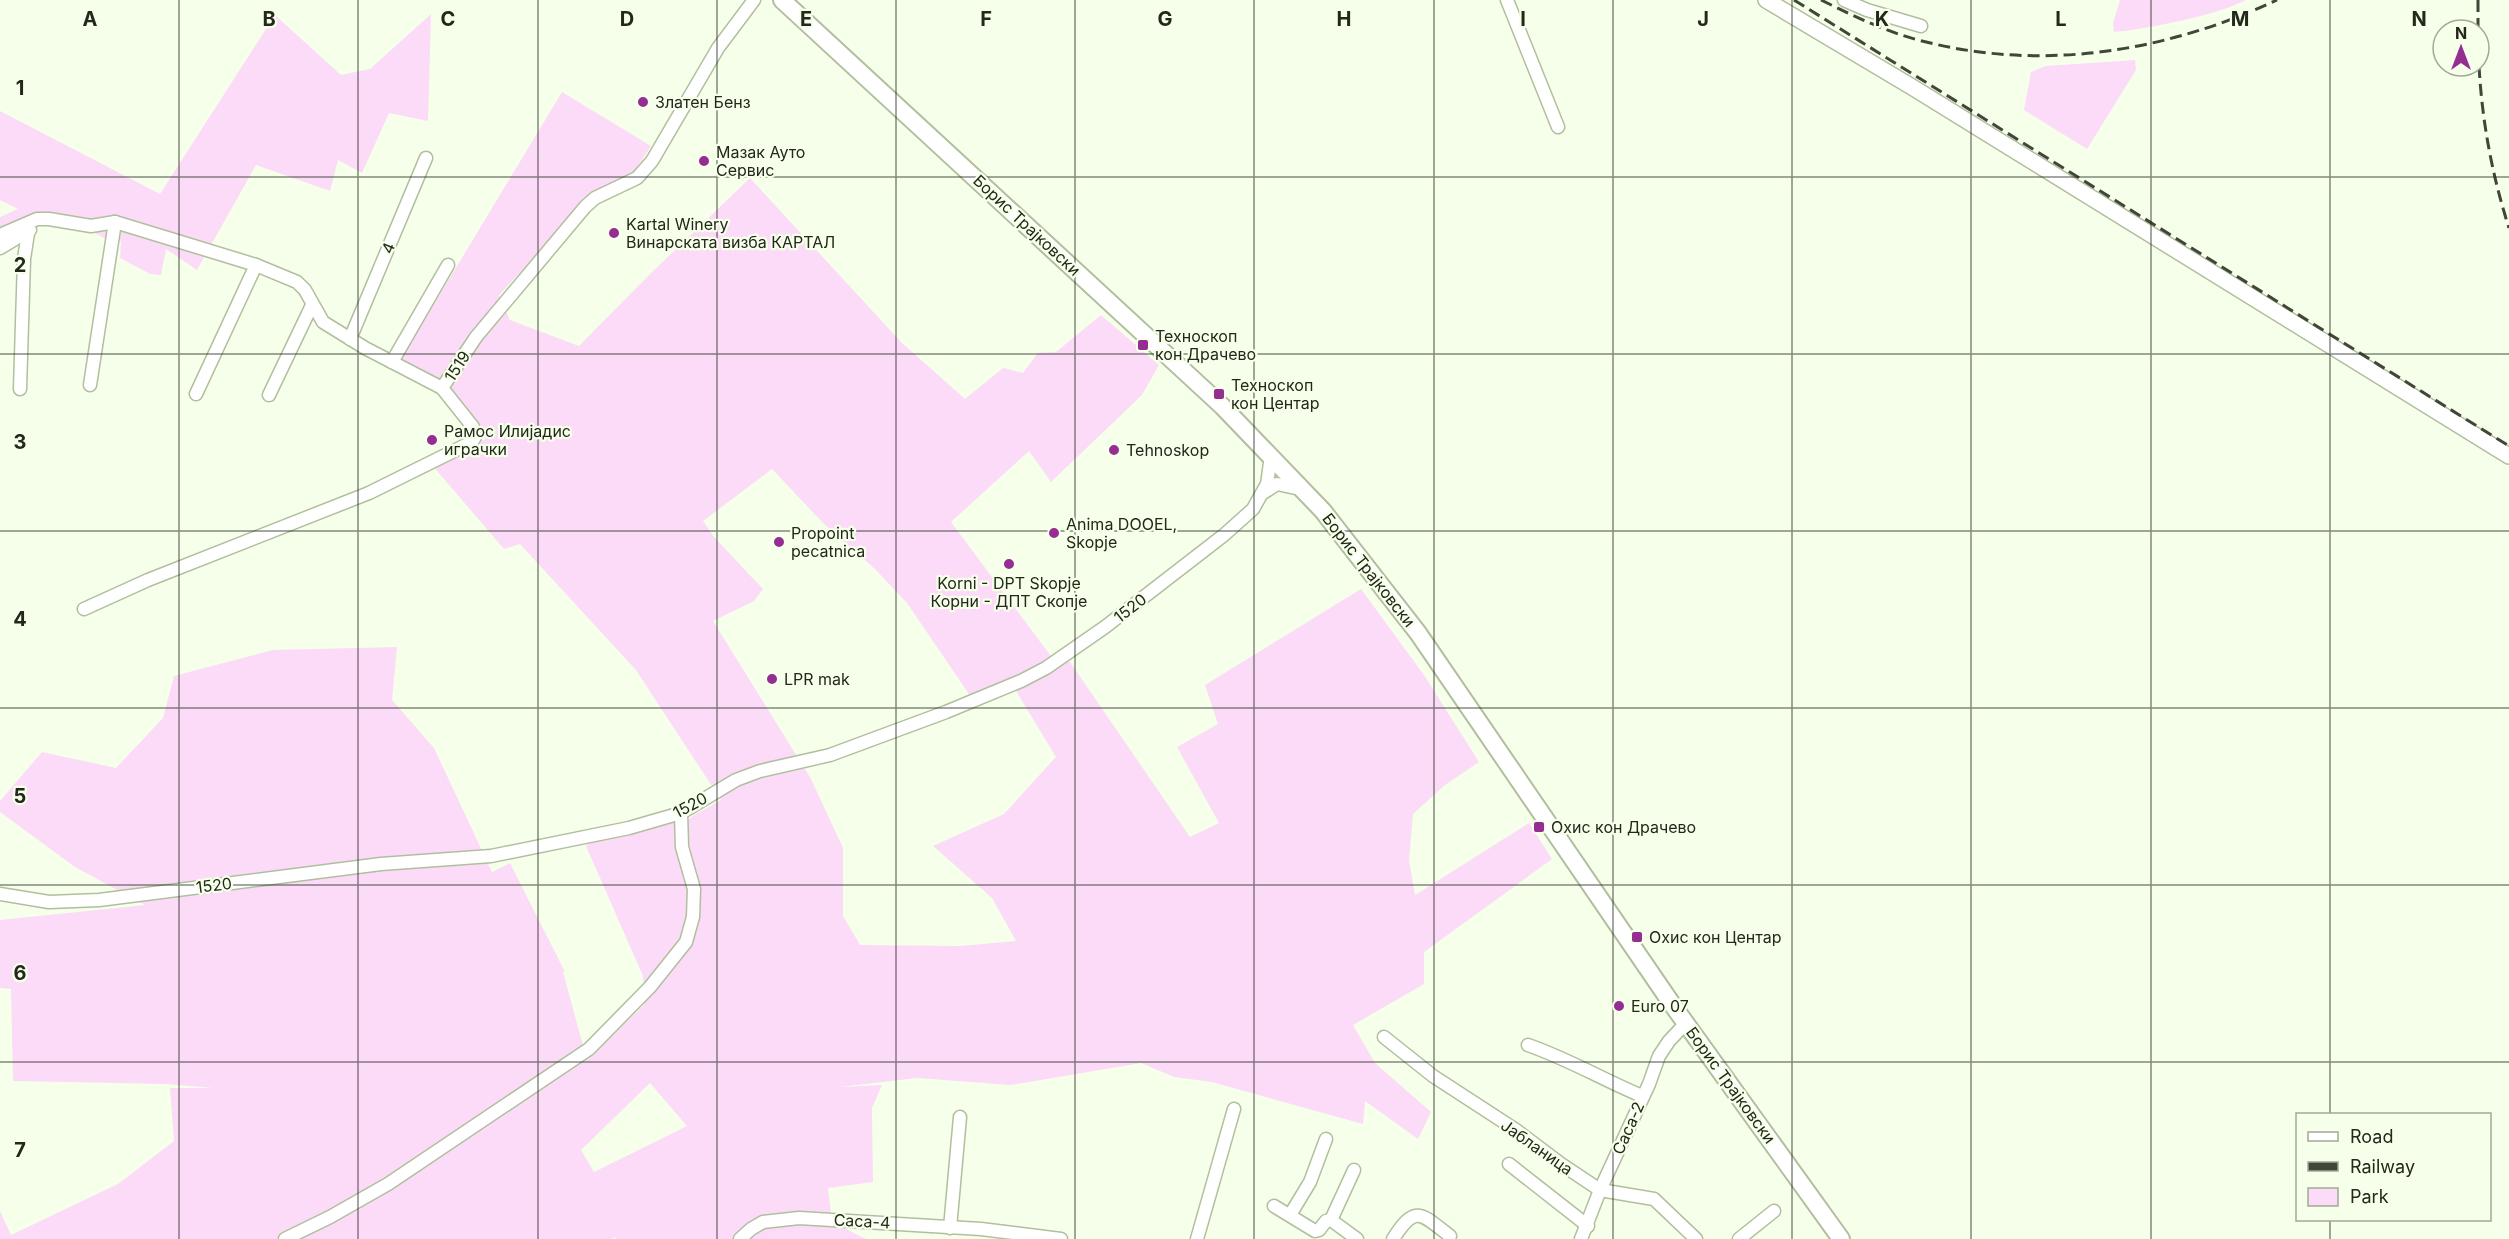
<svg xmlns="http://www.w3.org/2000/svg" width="2509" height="1239" font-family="Inter,sans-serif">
  <rect width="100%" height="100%" fill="#f6ffea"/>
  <!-- green -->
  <g fill="#fcdbf9" fill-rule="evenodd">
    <path d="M2120,0H2246C2218,15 2147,29 2114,32L2113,23Z"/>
    <polygon points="431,14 428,121 389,113 362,173 338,160 330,191 256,165 197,270 166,249 161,275 150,274 120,258 121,241 106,239 86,228 43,223 0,249 0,217 18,209 0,200 0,111 160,194 275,15 341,75 370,69"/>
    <polygon points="2135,60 2136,70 2087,149 2024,110 2031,72 2046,66"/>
    <path d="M562,92L651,146L631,176L572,217L499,295L510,320L579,346L648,276L750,178L901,342L965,399L1003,368L1023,373L1038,353L1056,352L1101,315L1159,365L1142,395L1051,482L1029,451L951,522L1053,659L1070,662L1190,837L1219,823L1177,747L1218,724L1205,685L1361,589L1424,675L1479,762L1445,785L1413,814L1409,860L1415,895L1529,823L1552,859L1424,952V984L1353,1025L1375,1063L1431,1112L1418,1139L1365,1101L1363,1124L1212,1082L1174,1077L1141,1063L1011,1085L917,1078L840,1087L882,1085L872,1108L873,1182L828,1188L832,1222L866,1239H616L615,1237L611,1239H0V1211L11,1235L118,1184L174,1141L170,1088H213L166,1084L13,1081L11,989L0,988V920L145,905L75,867L0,812V801L42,752L116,768L163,718L174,676L273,650L397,647L392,700L434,748L492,872L510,863L565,972H563L587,1060L644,1005L643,976L586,846L599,831L672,814L687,821L694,815L721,800L636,670L520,544L504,549L432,465L485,439L474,419L401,359ZM772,469L824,524L875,569L907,603L973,700L1010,681L1056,757L1004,814L933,846L992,898L1016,941L961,946L860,945L843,916V848L811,779L713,621L754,601L763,589L714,537L703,521ZM650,1083L687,1126L594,1172L581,1150Z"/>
  </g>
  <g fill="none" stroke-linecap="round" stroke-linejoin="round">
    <!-- minor casing -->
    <g stroke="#b1bf9e" stroke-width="15">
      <g id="minor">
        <polyline points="1507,0 1558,127"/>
        <polyline points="1844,0 1867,10 1921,26"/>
        <polyline points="0,235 37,219 49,219 91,226 115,222 256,265 297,282 305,290 323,322 365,348 442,388 476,337 585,207 595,198 637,178 652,161 718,48 754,0"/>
        <polyline points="0,248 30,230"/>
        <polyline points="350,339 426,158"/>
        <polyline points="392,362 448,265"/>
        <polyline points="90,385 115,222"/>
        <polyline points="20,389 24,259 28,233"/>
        <polyline points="196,394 256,265"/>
        <polyline points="269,395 312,305"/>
        <polyline points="1263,493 1277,484 1300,489"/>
        <polyline points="84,609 148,580 369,493 472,442 475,437 473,427 442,388"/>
        <polyline points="0,894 49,902 99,900 381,864 491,856 629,828 681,813 736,780 760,771 830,755 946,712 1021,681 1046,668 1105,627 1224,535 1253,509 1267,484 1271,456"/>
        <polyline points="1384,1037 1433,1076 1516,1130 1561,1164 1600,1190 1654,1199 1696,1239"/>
        <path d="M1528,1045C1568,1059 1604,1080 1642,1096"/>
        <polyline points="1509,1164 1588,1226"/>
        <polyline points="1274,1206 1315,1231 1319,1230 1326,1221 1331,1220 1357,1239"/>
        <polyline points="1290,1215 1310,1182 1326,1139"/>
        <polyline points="1331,1220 1354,1170"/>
        <polyline points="950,1228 960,1117"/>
        <polyline points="285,1239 330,1217 388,1184 589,1049 650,987 686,942 693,917 694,889 682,847 681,813"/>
        <polyline points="740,1239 751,1229 763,1222 799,1218 981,1229 1061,1239"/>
        <polyline points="1197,1239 1234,1109"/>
        <path d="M1393,1239C1416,1203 1421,1214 1450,1236"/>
        <polyline points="1581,1239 1600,1190 1649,1084 1659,1056 1669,1041 1686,1023"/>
        <polyline points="1739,1239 1774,1211"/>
      </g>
    </g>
    <!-- tertiary casing -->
    <g stroke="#b1bf9e" stroke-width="18">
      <polyline id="tertiary" points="1766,0 1912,87 2509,456"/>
    </g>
    <!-- secondary casing -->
    <g stroke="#b1bf9e" stroke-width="20">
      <polyline id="secondary" points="782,0 1222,406 1323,511 1418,633 1674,1007 1841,1239"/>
    </g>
    <!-- minor -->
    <use href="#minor" stroke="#fff" stroke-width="12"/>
    <!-- tertiary -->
    <use href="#tertiary" stroke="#fff" stroke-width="15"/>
    <!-- secondary -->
    <use href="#secondary" stroke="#fff" stroke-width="16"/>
    <!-- rail -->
    <g stroke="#404638" stroke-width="3" stroke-dasharray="12 6" stroke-linecap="butt">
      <polyline points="1794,0 2509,446"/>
      <path d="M1821,0C1854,16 1886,32 1922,41C2042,72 2166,52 2277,0"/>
      <polyline points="2478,30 2478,0"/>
      <path d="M2479,66C2482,121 2492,175 2509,228"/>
    </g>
  </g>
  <!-- grid -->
  <path fill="none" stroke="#23281b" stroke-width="1.5" stroke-opacity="0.55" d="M179,0V1239M358,0V1239M538,0V1239M717,0V1239M896,0V1239M1075,0V1239M1254,0V1239M1434,0V1239M1613,0V1239M1792,0V1239M1971,0V1239M2151,0V1239M2330,0V1114M0,177H2509M0,354H2509M0,531H2509M0,708H2509M0,885H2509M0,1062H2509M2330,1220V1239"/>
  <!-- markers -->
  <g fill="#952e92" stroke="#f6ffea" stroke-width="2">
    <circle cx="643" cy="102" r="6"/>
    <circle cx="704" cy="161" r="6"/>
    <circle cx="614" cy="233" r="6"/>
    <rect x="1137" y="339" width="12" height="12" rx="3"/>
    <rect x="1213" y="388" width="12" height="12" rx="3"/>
    <circle cx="432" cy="440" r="6"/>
    <circle cx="1114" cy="450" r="6"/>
    <circle cx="1054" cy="533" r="6"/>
    <circle cx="779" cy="542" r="6"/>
    <circle cx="1009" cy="564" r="6"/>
    <circle cx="772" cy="679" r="6"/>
    <rect x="1533" y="821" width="12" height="12" rx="3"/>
    <rect x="1631" y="931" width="12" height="12" rx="3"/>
    <circle cx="1619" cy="1006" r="6"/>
  </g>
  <g text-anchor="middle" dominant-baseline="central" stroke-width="4.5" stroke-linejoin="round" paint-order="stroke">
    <!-- poi labels -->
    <g font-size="16" fill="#23281b" stroke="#f6ffea" text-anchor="start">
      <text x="655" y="102">Златен Бенз</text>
      <text x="716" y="152">Мазак Ауто<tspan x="716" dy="18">Сервис</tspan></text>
      <text x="626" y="224">Kartal Winery<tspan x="626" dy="18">Винарската визба КАРТАЛ</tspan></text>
      <text x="1155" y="336">Техноскоп<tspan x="1155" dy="18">кон Драчево</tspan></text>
      <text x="1231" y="385">Техноскоп<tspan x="1231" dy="18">кон Центар</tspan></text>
      <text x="444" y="431">Рамос Илијадис<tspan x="444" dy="18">играчки</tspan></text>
      <text x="1126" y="450">Tehnoskop</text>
      <text x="1066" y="524">Anima DOOEL,<tspan x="1066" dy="18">Skopje</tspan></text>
      <text x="791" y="533">Propoint<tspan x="791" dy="18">pecatnica</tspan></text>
      <text x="1009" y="583" text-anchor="middle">Korni - DPT Skopje<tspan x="1009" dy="18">Корни - ДПТ Скопје</tspan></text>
      <text x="784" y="679">LPR mak</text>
      <text x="1551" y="827">Охис кон Драчево</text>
      <text x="1649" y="937">Охис кон Центар</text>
      <text x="1631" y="1006">Euro 07</text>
    </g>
    <!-- street labels -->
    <g font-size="16" fill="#23281b" stroke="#f6ffea">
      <text transform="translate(1027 225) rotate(43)">Борис Трајковски</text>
      <text transform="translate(388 248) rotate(-67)">4</text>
      <text transform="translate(457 366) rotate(-57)">1519</text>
      <text transform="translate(1369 570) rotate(52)">Борис Трајковски</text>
      <text transform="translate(1130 608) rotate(-38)">1520</text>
      <text transform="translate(690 805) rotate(-28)">1520</text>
      <text transform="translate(214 885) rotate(-7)">1520</text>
      <text transform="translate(1731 1085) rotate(54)">Борис Трајковски</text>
      <text transform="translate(1628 1128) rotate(-66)">Саса-2</text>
      <text transform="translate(1537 1147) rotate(35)">Јабланица</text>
      <text transform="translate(862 1221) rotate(3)">Саса-4</text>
    </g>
  </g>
  <g font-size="20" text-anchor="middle" font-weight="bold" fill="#23281b" stroke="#f6ffea" stroke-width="4.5" stroke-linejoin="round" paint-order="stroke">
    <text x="90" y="26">A</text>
    <text x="269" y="26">B</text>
    <text x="448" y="26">C</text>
    <text x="627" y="26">D</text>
    <text x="806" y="26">E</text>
    <text x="986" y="26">F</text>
    <text x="1165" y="26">G</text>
    <text x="1344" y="26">H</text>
    <text x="1523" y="26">I</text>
    <text x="1703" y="26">J</text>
    <text x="1882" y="26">K</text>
    <text x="2061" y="26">L</text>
    <text x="2240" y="26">M</text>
    <text x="2419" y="26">N</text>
    <text x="20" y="95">1</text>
    <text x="20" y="272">2</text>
    <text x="20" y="449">3</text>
    <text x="20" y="626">4</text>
    <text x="20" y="803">5</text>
    <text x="20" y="980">6</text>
    <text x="20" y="1157">7</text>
  </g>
  <!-- legend -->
  <rect x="2296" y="1113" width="195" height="108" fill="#f6ffea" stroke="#a2a997" stroke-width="1.5"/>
  <rect x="2308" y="1132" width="30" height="9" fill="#ffffff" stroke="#a2a997" stroke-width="1.5"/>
  <text x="2350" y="1143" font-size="18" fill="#23281b">Road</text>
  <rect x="2308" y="1162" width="30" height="9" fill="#404638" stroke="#a2a997" stroke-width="1.5"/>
  <text x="2350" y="1173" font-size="18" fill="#23281b">Railway</text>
  <rect x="2308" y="1188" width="30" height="18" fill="#fcdbf9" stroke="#a2a997" stroke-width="1.5"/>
  <text x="2350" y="1203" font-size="18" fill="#23281b">Park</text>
  <!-- north arrow -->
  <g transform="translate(2461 48)"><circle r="28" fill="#f6ffea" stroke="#a2a997" stroke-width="1.5"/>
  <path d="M0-4.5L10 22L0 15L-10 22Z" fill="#952e92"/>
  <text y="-9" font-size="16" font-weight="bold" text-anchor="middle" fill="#23281b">N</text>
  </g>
</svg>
